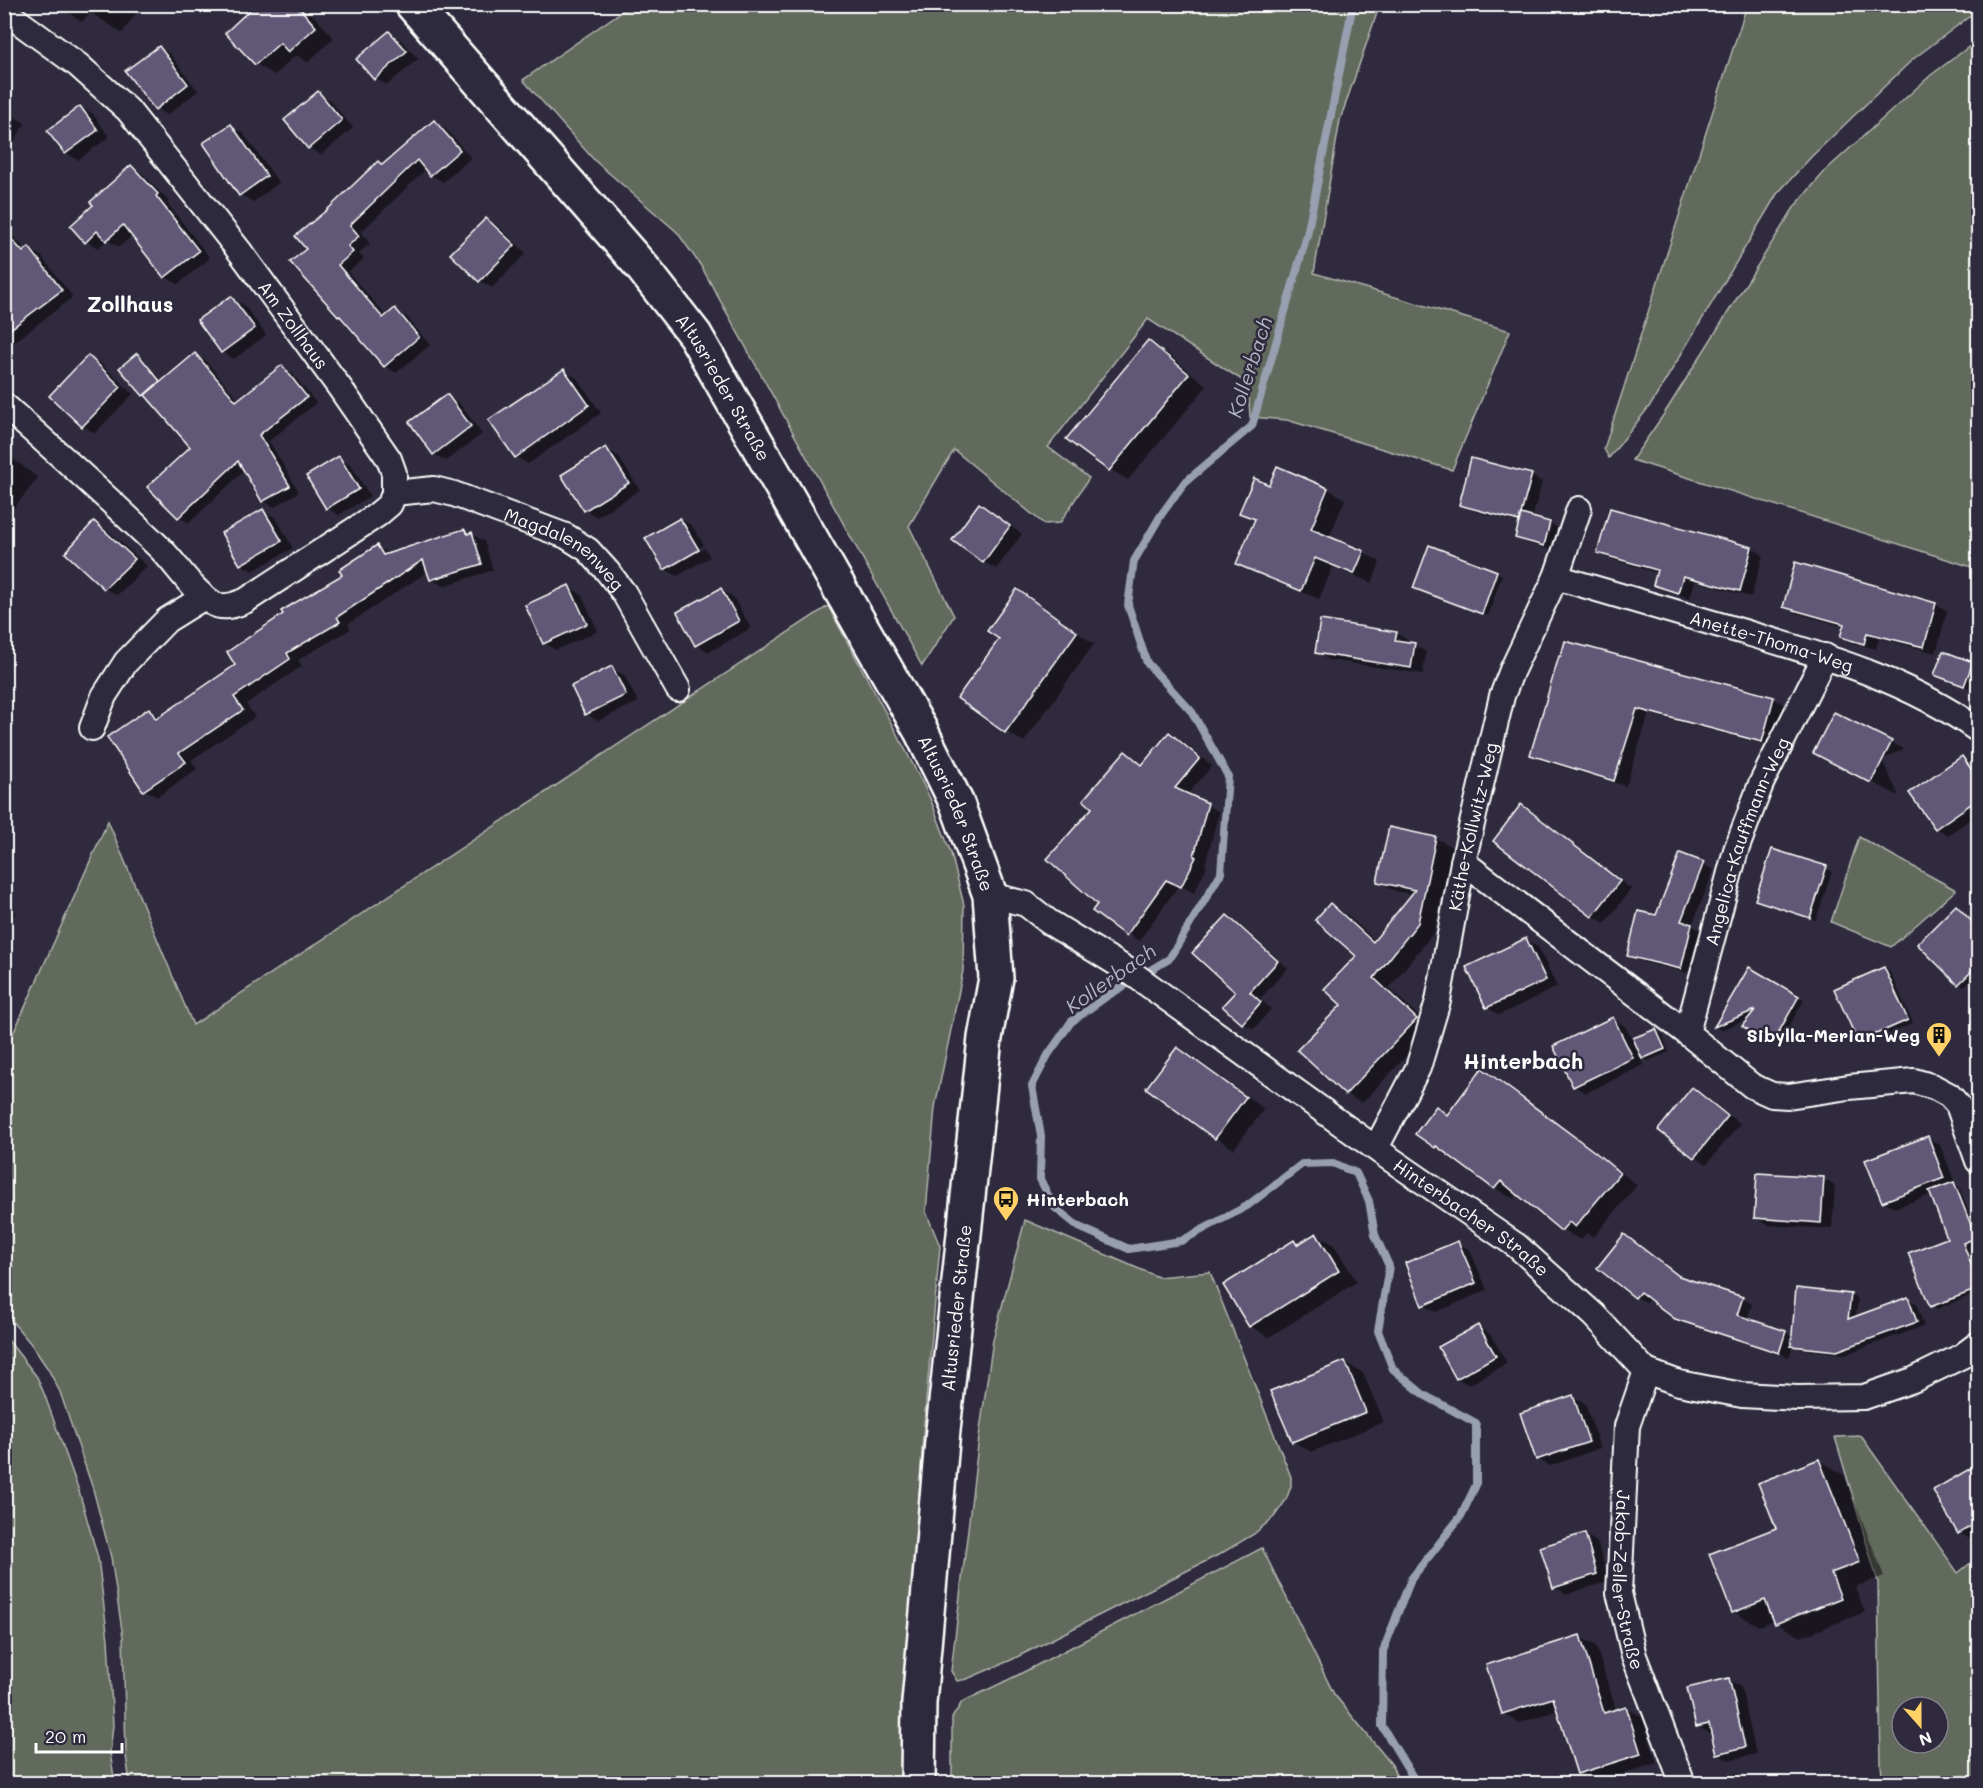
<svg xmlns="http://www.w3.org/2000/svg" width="1983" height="1788" font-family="Mali,sans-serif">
  <rect width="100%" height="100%" fill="#2f2a3d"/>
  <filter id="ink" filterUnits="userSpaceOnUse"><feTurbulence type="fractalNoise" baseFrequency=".0167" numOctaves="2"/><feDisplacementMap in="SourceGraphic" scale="12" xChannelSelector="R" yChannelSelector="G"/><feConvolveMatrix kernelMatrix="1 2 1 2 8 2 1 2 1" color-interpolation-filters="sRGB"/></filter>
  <g filter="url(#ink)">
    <!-- green -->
    <g fill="#626a5d" stroke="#b0b4ae" stroke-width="1.5" fill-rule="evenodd">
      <polygon points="631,5 1386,5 1377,13 1340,120 1314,273 1510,331 1452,470 1287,420 1250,417 1248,384 1148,319 1048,447 1089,478 1060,523 1044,524 954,450 909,526 954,616 922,666 701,266 677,232 595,161 523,80"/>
      <polygon points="1747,5 1978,4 1978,10 1912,60 1812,156 1777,194 1652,403 1609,458 1604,449"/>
      <polygon points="1978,40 1978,569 1632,460 1664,414 1795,206 1827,169 1931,75"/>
      <polygon points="828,606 903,745 930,798 951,853 964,905 963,971 935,1107 926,1212 940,1246 923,1435 906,1697 903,1783 130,1783 126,1755 123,1637 111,1557 93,1489 60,1392 48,1369 31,1344 5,1313 5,1052 108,821 193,1025"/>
      <polygon points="1859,837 1956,890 1891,947 1831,922"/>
      <polygon points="1025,1220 1158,1277 1210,1272 1291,1477 1291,1486 1286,1500 1274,1517 1254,1534 1220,1554 1011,1660 967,1679 957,1681 951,1671 979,1437 993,1340"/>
      <polygon points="4,1335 37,1377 45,1396 79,1491 98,1558 108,1640 113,1725 110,1753 115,1783 5,1783"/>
      <path d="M1861,1436L1958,1573L1978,1557V1783H1883L1881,1765L1878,1582L1835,1437ZM1902,1707H1938V1743H1902Z"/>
      <polygon points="1262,1548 1334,1694 1392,1765 1399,1783 952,1783 952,1718 962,1702 1016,1676"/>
    </g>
    <!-- shadow -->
    <g fill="#0007">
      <polygon points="56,4 135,4 140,8 122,33 90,12 82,22"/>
      <polygon points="258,4 303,4 334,38 308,62 296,55 275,75 256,64 227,33"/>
      <polygon points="389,33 401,40 418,59 387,85 375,78"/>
      <polygon points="159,47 170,54 198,91 167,115 156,109"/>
      <polygon points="318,93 330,100 353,128 321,155 309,148"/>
      <polygon points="80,107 93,114 109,137 78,160 66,153"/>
      <polygon points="4,111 25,123 5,157 4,157"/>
      <polygon points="434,122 446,129 471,158 443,182 431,175 426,169 361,232 370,244 359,253 364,259 348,272 387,317 395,310 407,317 430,345 396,373 385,366 345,319 340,316 292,263 308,249 329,210 378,163 383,165"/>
      <polygon points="231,126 243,133 279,183 253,202 240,194"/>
      <polygon points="131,167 143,174 169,202 167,203 210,258 178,284 165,277 133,235 119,247 107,240 98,248 86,241"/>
      <polygon points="486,219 498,226 526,253 492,288 480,281"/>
      <polygon points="4,227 27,251 29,249 41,256 73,297 4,350"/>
      <polygon points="231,298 244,305 266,335 234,359 222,352"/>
      <polygon points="1149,342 1167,353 1207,386 1128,480 1110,469"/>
      <polygon points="137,355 142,358 163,382 195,355 205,360 239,400 282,367 292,373 316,403 269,441 299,492 274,507 263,501 245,470 189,523 179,517 192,447 150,398 144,394"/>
      <polygon points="89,357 101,364 133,394 95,433 83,426 52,396"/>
      <polygon points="564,371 577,378 601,413 528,464 516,457"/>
      <polygon points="447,396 459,403 482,434 446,461 434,454"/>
      <polygon points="606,449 618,456 640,490 597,517 585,510"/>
      <polygon points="4,452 38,478 14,508 4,503"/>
      <polygon points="339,458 351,465 370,496 339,515 327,508"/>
      <polygon points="1278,468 1328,489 1345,499 1329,538 1363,552 1380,562 1372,583 1333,567 1319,599 1256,573 1238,563 1256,521 1241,512 1270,487"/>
      <polygon points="1532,476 1542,482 1532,519 1550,523 1561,530 1555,551 1527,543 1516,537 1520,523 1471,510 1460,504"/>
      <polygon points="980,505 1022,534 996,569 984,562"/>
      <polygon points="263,511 276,518 293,548 253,571 241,564"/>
      <polygon points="680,519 692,526 704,545 669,565 669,569 705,548 710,557 677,576 665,569"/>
      <polygon points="94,523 107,530 147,566 117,595 104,588"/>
      <polygon points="464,530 484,541 493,570 444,586 431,579 429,571 348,624 351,629 298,660 302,666 246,704 255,717 191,760 197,769 157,797 144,789 149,710 161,717 237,666 377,547 390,554"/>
      <polygon points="1752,548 1763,555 1751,597 1695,581 1690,598 1666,591 1654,585 1658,573 1610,559 1599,552"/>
      <polygon points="1796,564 1936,604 1947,611 1936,653 1879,638 1876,649 1853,643 1842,637 1845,627 1796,613 1784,606"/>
      <polygon points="1497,572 1502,575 1488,616 1415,588"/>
      <polygon points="569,587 581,594 598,631 556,650 544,643"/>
      <polygon points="721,590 733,597 751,628 709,652 697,645"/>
      <polygon points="1017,591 1036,602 1094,644 1024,742 1005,731"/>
      <polygon points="1396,633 1408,640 1408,644 1414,645 1426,652 1423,674 1329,660 1317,652"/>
      <polygon points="1566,643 1774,699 1785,705 1774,747 1649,714 1626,786 1543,761 1531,754"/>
      <polygon points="1972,663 1977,667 1969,688 1941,677"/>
      <polygon points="612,668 624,675 638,702 598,721 586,714"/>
      <polygon points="1835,714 1904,749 1882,760 1899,796 1827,759"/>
      <polygon points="1169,734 1182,741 1212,766 1187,795 1219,812 1205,865 1207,866 1194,893 1179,885 1139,941 1094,911 1099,904 1095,808 1126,753 1143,765"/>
      <polygon points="1963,758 1975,765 1978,770 1978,814 1948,835 1936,828"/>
      <polygon points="1521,806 1534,813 1631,889 1605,923 1593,916 1495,840"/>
      <polygon points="1436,838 1452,847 1434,932 1389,988 1432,1029 1362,1103 1346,1094 1343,1005 1358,956 1330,905 1346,914 1376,941 1413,894 1395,891 1379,882"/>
      <polygon points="1773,850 1832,871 1816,920 1757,900"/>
      <polygon points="1703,864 1714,870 1692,925 1702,931 1692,974 1639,961 1629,955 1657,917"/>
      <polygon points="4,905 16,911 4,937"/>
      <polygon points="1956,907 1978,927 1978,973 1964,987 1959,984"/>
      <polygon points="1227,917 1238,923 1288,968 1260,999 1271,1009 1254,1029 1242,1023"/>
      <polygon points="1526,940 1538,947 1557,987 1499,1015 1487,1007"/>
      <polygon points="1749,969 1804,1000 1778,1046 1744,1026 1752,1017 1721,1030 1716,1027"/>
      <polygon points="1884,969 1890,972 1913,1023 1865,1045 1859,1041"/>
      <polygon points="1613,1019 1625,1026 1637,1050 1656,1030 1662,1034 1669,1052 1648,1061 1640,1056 1644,1065 1586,1093 1574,1086"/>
      <polygon points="1177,1049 1196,1059 1264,1109 1234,1149 1216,1138 1148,1088"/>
      <polygon points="1978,1057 1978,1070 1972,1063"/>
      <polygon points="1483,1070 1501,1081 1637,1185 1594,1237 1587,1233 1580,1240 1562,1229 1518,1193 1514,1199 1495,1188 1454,1157 1435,1146 1436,1108 1449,1116"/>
      <polygon points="1693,1089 1705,1096 1740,1124 1707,1164 1695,1157 1660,1129"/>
      <polygon points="1928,1138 1940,1145 1956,1185 1959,1187 1978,1236 1978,1242 1968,1246 1978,1273 1978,1293 1937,1309 1931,1306 1949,1239 1932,1194 1895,1208 1883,1201"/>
      <polygon points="1823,1179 1835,1186 1832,1229 1768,1225 1755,1218"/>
      <polygon points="1316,1234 1334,1245 1357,1282 1269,1337 1250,1326 1294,1242 1299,1245"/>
      <polygon points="1624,1236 1683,1279 1742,1298 1752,1304 1747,1320 1785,1332 1793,1337 1851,1295 1858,1299 1856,1318 1908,1299 1916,1303 1924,1326 1845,1354 1800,1349 1793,1345 1789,1357 1687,1324 1650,1298 1646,1302 1636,1297"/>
      <polygon points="1458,1243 1470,1250 1487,1290 1436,1312 1424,1305"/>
      <polygon points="1478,1326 1490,1334 1507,1363 1469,1385 1457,1378"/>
      <polygon points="1344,1362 1363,1373 1384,1422 1311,1452 1293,1441"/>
      <polygon points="1573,1396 1585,1403 1600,1448 1550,1466 1538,1459"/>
      <polygon points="1819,1460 1844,1475 1884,1576 1855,1587 1865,1612 1801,1637 1776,1623 1775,1620 1759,1626 1734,1612 1778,1529"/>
      <polygon points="1978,1466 1978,1536 1972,1540 1959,1533 1935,1491"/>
      <polygon points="1585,1535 1597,1542 1609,1581 1567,1594 1554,1587"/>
      <polygon points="1580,1637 1596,1646 1616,1710 1625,1707 1642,1717 1657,1763 1595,1783 1578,1773 1559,1710 1519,1723 1503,1713"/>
      <polygon points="1729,1680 1741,1687 1756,1754 1729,1760 1717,1753 1713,1733 1709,1733 1697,1726"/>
      <polygon points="1737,1773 1749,1780 1751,1784 1727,1784 1726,1776"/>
    </g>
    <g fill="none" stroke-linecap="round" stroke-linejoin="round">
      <!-- stream -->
      <polyline stroke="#979fb0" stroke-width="8" points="1353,4 1307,235 1252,426 1184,483 1161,515 1134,561 1128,605 1147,663 1192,712 1228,776 1221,873 1169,959 1107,996 1071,1022 1048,1055 1032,1086 1041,1136 1040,1179 1054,1207 1079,1227 1129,1249 1181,1241 1247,1206 1302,1164 1333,1163 1356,1173 1369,1201 1375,1235 1389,1266 1378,1331 1393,1369 1424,1395 1476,1423 1476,1485 1461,1516 1411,1579 1383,1651 1382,1726 1417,1784"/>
    </g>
    <!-- building -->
    <g fill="#615976" stroke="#fff" stroke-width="1.5">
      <polygon points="256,4 296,4 316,27 288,52 280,43 255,65 225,33"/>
      <polygon points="389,31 407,51 374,80 356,59"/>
      <polygon points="159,46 188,84 155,110 125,71"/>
      <polygon points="318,91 342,120 308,149 284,120"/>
      <polygon points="80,106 98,130 65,154 47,131"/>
      <polygon points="434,120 460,150 430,176 417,160 350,225 359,236 348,246 353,252 338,265 383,318 395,308 419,337 384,367 340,316 339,317 290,262 306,249 295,236 328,209 378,161 382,165"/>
      <polygon points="231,124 267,176 239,196 203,143"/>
      <polygon points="131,165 158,194 156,196 199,251 164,278 123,225 106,241 97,231 85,243 70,226 93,205 90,202"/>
      <polygon points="486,218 515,245 479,282 450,254"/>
      <polygon points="4,231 23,252 29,247 62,290 4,334"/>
      <polygon points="231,296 255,328 221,353 197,320"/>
      <polygon points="1148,340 1189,374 1109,471 1066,439"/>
      <polygon points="137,353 160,381 143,396 119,368"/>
      <polygon points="195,353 236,401 282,365 307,397 259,435 290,486 262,502 238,461 178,518 147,487 190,447 145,395"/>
      <polygon points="88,355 121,387 82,427 49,396"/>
      <polygon points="564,369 589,405 515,458 488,420"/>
      <polygon points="447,394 471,426 433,455 409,422"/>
      <polygon points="606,447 629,483 584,511 561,475"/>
      <polygon points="339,456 359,489 326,509 306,476"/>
      <polygon points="1471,458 1532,474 1519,521 1459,505"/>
      <polygon points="1277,466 1328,488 1311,529 1364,551 1354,574 1315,558 1301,591 1236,564 1255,519 1239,513 1254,478 1269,485"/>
      <polygon points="979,503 1010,526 983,563 952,540"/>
      <polygon points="1610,508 1752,547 1740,591 1683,576 1678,593 1653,585 1657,570 1597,553"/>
      <polygon points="263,509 282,541 240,565 221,533"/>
      <polygon points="1521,514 1550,522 1544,546 1515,538"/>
      <polygon points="680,518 699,550 664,570 645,538"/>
      <polygon points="94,521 135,559 104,589 65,553"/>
      <polygon points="464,529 468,534 472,532 482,564 430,580 423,560 337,617 340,622 287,653 290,659 234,697 243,710 179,753 186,762 143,791 107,737 149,708 156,719 235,665 227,652 283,614 281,611 342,575 339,570 377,545 383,555"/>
      <polygon points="1429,545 1497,571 1482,614 1413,588"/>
      <polygon points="1795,562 1936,603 1924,647 1867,633 1864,644 1840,637 1844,624 1783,607"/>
      <polygon points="569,585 587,624 543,644 525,605"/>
      <polygon points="721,588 739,621 695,646 677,612"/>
      <polygon points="1017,589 1077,632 1005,733 957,698 999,639 987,631"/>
      <polygon points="1320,620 1397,632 1395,640 1415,643 1411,668 1315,653"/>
      <polygon points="1565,641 1774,697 1762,742 1637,709 1614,781 1530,755 1559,656 1561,656"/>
      <polygon points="1943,651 1973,662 1964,686 1934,675"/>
      <polygon points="612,666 626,695 585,715 571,686"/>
      <polygon points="1834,712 1892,741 1871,783 1813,753"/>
      <polygon points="1169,732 1200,758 1175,788 1208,803 1194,856 1196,857 1181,887 1166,880 1126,936 1092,911 1097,904 1047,859 1092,808 1083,800 1125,751 1142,765"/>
      <polygon points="1962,756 1978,779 1978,799 1935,829 1909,793"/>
      <polygon points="1521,804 1620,881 1592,917 1493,841"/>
      <polygon points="1389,827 1436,837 1418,923 1374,978 1417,1019 1345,1095 1297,1050 1341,1005 1324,989 1356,956 1315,920 1330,903 1373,942 1415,890 1377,882"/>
      <polygon points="1772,849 1827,866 1810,918 1755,900"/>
      <polygon points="1680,853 1704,862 1681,921 1692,924 1681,969 1627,956 1638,911 1656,915"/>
      <polygon points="1956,905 1978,928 1978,965 1958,985 1917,944"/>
      <polygon points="1227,915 1278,961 1250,992 1261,1002 1242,1024 1222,1006 1235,992 1192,953"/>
      <polygon points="1526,938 1546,980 1486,1008 1466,967"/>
      <polygon points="1749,967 1799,996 1772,1044 1742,1026 1755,1010 1714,1027"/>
      <polygon points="1884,967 1908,1020 1858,1042 1834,989"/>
      <polygon points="1613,1017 1633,1058 1573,1087 1553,1046"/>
      <polygon points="1656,1029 1665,1049 1642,1059 1633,1038"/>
      <polygon points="1177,1047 1246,1097 1215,1139 1146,1088"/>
      <polygon points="1482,1068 1595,1152 1620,1173 1575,1227 1569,1222 1561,1231 1501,1181 1494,1189 1436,1146 1435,1148 1415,1134 1436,1106 1447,1115"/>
      <polygon points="1692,1087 1728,1116 1694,1158 1658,1130"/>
      <polygon points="1928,1136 1944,1178 1882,1202 1865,1160"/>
      <polygon points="1757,1173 1824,1177 1821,1223 1754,1218"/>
      <polygon points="1954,1182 1976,1238 1963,1243 1978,1283 1978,1289 1930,1307 1908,1253 1947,1238 1929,1191"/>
      <polygon points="1316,1233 1339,1271 1249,1327 1223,1285 1294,1240 1297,1245"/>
      <polygon points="1624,1234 1679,1276 1743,1297 1737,1315 1786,1331 1779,1353 1675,1319 1640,1292 1635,1298 1597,1268"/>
      <polygon points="1458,1241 1476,1283 1422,1306 1405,1263"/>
      <polygon points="1796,1288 1851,1294 1848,1319 1908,1297 1917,1322 1837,1351 1791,1346"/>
      <polygon points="1478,1325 1496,1356 1456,1379 1438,1347"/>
      <polygon points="1345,1361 1366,1412 1292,1442 1270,1391"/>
      <polygon points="1573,1395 1589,1442 1536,1460 1520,1413"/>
      <polygon points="1819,1459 1860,1562 1831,1573 1841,1598 1775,1624 1765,1600 1732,1613 1709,1554 1776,1528 1758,1483"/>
      <polygon points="1978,1464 1978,1522 1958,1534 1933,1490"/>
      <polygon points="1585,1533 1597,1574 1553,1588 1540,1547"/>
      <polygon points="1580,1635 1604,1713 1626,1706 1641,1754 1577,1774 1553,1698 1502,1714 1486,1665"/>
      <polygon points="1729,1678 1745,1747 1716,1754 1709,1724 1696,1727 1687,1688"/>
    </g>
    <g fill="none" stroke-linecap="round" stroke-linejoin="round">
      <!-- minor casing -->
      <g stroke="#fff" stroke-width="28">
        <g id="minor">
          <path id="s1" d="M4,11L78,65L128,110L241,253L340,388L389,459L394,473V493L390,504L377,515L245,601C235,605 224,609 214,604C192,591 178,566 160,548C109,499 57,452 4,405"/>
          <path id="s2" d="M394,493L434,489L454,494L566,536L588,550L608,572L624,593L678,689"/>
          <path id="s3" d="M1556,577C1618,595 1681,614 1744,632C1825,656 1908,680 1978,730"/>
          <polyline points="92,728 104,696 126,662 167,620 204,597"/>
          <polyline points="1463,862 1687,1033 1752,1086 1772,1095 1788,1096 1849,1087 1914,1081 1934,1087 1949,1095 1958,1105 1978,1161"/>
          <path id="s4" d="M990,895L1026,904L1049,922L1129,971L1386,1156L1517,1246L1594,1315L1646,1371L1679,1383L1742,1395L1797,1398L1864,1397L1913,1380L1962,1356L1978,1344"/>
          <path id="s5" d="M1687,1033L1736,850L1761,784L1825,656"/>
          <path id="s6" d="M1376,1148L1418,1068L1438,1001L1463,862L1502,696L1512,670L1556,577L1579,509"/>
          <path id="s7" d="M1646,1371L1627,1426L1619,1593L1634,1656L1683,1784"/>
        </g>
      </g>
      <!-- secondary casing -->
      <g stroke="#fff" stroke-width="38">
        <g id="secondary">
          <path id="s8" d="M412,4L642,267L695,335L921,731L957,804L990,895L996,978L985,1038L943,1430L919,1703L918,1784"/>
        </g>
      </g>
      <!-- minor -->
      <use href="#minor" stroke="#2f2a3d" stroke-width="24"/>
      <!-- secondary -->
      <use href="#secondary" stroke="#2f2a3d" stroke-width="33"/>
    </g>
  </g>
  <!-- icons -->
  <defs>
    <g id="building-pin" transform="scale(1.35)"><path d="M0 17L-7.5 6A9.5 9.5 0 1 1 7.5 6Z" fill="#ffd166" stroke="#2f2a3d"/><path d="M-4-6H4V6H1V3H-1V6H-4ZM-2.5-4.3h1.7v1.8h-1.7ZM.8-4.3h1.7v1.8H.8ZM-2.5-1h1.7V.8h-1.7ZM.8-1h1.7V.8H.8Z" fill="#111"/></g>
    <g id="bus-pin" transform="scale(1.35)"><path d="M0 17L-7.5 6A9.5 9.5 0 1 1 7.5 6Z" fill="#ffd166" stroke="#2f2a3d"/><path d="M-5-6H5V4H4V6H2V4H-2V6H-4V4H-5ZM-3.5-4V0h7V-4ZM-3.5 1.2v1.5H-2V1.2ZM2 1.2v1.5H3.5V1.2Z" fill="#111"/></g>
  </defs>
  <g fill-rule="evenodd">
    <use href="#building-pin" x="1939" y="1035"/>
    <use href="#bus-pin" x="1006" y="1199"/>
  </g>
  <g text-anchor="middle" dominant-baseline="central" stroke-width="5" stroke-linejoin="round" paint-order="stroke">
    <!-- street labels -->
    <g font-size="18" fill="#fff" stroke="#2f2a3d">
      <text stroke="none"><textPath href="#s1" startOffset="430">Am Zollhaus</textPath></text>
      <text stroke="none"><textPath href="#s8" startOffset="495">Altusrieder Straße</textPath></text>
      <text stroke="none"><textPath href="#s2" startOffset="186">Magdalenenweg</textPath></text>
      <text stroke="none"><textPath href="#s3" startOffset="225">Anette-Thoma-Weg</textPath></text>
      <text stroke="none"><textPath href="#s8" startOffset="981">Altusrieder Straße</textPath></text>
      <text stroke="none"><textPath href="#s6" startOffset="338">Käthe-Kollwitz-Weg</textPath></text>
      <text stroke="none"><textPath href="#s5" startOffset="201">Angelica-Kauffmann-Weg</textPath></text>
      <text stroke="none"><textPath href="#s4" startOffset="582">Hinterbacher Straße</textPath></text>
      <text transform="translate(956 1308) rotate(-84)">Altusrieder Straße</text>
      <text stroke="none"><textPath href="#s7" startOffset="213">Jakob-Zeller-Straße</textPath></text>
    </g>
    <!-- poi labels -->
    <g font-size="18" font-weight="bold" fill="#fff" stroke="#2f2a3d" text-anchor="end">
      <text x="1920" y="1035">Sibylla-Merian-Weg</text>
      <text x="1026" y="1199" text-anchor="start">Hinterbach</text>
    </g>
    <!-- water labels -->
    <g font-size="20" font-style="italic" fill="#b1b7c4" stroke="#2f2a3d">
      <text transform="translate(1249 367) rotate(-72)">Kollerbach</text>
      <text transform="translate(1110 978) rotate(-35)">Kollerbach</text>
    </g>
    <!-- quarter labels -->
    <g font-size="21" font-weight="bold" fill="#fff" stroke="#2f2a3d">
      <text x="130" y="303">Zollhaus</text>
      <text x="1523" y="1060">Hinterbach</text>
    </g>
  </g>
  <!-- margin -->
  <rect width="1983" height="1788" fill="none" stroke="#2f2a3d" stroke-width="24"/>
  <rect x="12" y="12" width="1959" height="1764" fill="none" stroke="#fff" stroke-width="2" filter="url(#ink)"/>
  <!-- north arrow -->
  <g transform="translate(1920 1725) rotate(159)"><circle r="28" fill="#2f2a3d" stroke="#827f8b" stroke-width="1.5"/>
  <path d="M0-4.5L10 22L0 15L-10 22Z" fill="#ffd166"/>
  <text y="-9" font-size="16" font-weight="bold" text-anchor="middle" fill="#ffffff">N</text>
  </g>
  <!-- scale -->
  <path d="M36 1743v9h86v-9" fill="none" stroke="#ffffff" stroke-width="3"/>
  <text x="45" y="1743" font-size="18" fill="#ffffff" stroke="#2f2a3d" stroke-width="4.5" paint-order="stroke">20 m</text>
</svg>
